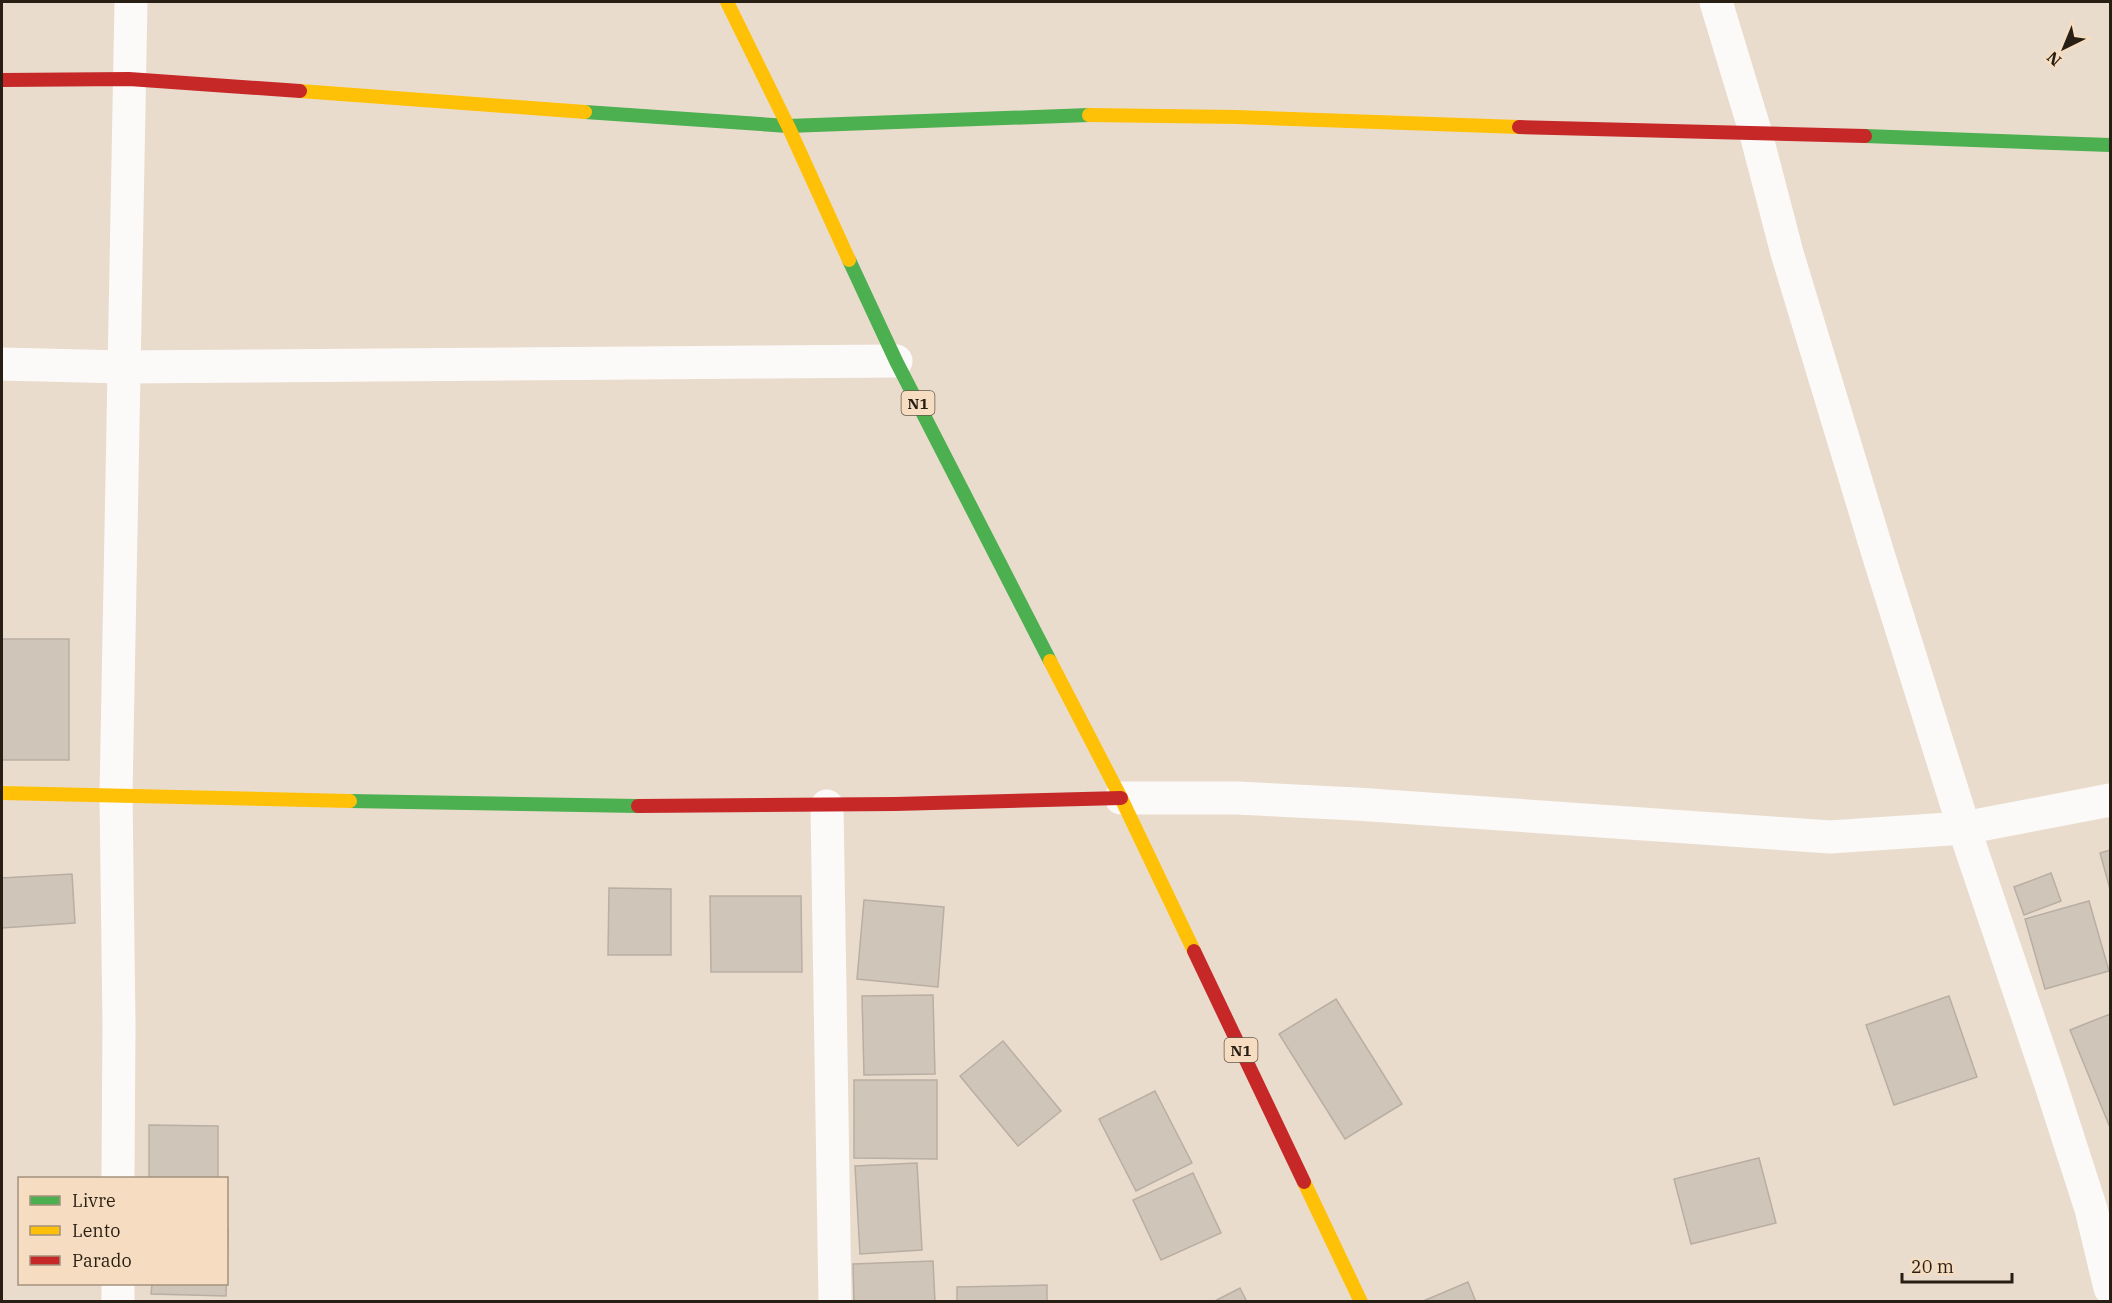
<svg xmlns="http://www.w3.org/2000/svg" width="2112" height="1303" font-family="'IBM Plex Serif',serif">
  <rect width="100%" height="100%" fill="#eadccd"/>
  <!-- building -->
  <g fill="#cfc5b9" stroke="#b9aea3" stroke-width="1.5">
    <rect x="2" y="639" width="67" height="121"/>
    <polygon points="2110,850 2110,889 2100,853"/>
    <polygon points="2051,873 2061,901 2024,915 2014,887"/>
    <polygon points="72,874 75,923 2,928 2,878"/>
    <polygon points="609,888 671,889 671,955 608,955"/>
    <polygon points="710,896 801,896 802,972 711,972"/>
    <polygon points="864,900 944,907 938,987 857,979"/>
    <polygon points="2089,901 2109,971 2045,989 2025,919"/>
    <polygon points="933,995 935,1074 864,1075 862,996"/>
    <polygon points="1949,996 1977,1077 1894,1105 1866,1025"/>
    <polygon points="1336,999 1402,1104 1345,1139 1279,1034"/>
    <polygon points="2110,1014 2110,1124 2109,1125 2070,1030"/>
    <polygon points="1003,1041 1061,1111 1018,1146 960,1076"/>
    <polygon points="854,1080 937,1080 937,1159 854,1158"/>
    <polygon points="1155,1091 1192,1163 1136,1191 1099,1119"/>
    <polygon points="149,1125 218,1126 218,1178 149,1178"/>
    <polygon points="1759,1158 1776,1223 1691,1244 1674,1179"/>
    <polygon points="917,1163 922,1250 860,1254 855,1166"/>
    <polygon points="1193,1173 1221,1233 1161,1260 1133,1200"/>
    <polygon points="226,1230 228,1230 226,1296 151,1294 152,1284 226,1284"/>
    <polygon points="933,1261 935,1302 854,1302 853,1264"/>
    <polygon points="1468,1282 1476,1302 1421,1302"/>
    <polygon points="1047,1285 1047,1302 957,1302 957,1287"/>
    <polygon points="1240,1288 1247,1302 1213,1302"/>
  </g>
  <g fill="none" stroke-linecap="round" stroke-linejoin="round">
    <!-- street -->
    <g stroke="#fcfaf8" stroke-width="33">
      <polyline points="1716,2 1756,134 1787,253 1879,557 1964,828 2051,1085 2091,1209 2110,1288"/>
      <polyline points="2,364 123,367 896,361"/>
      <polyline points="1121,798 1237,798 1356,804 1830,837 1964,828 2110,800"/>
      <polyline points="827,806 835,1302"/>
      <polyline points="118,1178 119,1025 116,795 131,2"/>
      <polyline points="118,1302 118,1284"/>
    </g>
    <!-- fast -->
    <g stroke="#4caf50" stroke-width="14">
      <polyline points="585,112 788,126 1089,115"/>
      <polyline points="1865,136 2110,145"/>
      <polyline points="849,260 896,361 1050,661"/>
      <polyline points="350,801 638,806"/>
    </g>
    <!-- slow -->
    <g stroke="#ffc107" stroke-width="14">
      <polyline points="727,2 788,126 849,260"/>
      <polyline points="300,91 585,112"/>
      <polyline points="1089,115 1236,117 1519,127"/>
      <polyline points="1050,661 1121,798 1194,951"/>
      <polyline points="2,793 350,801"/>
      <polyline points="1304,1182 1361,1302"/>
    </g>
    <!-- jam -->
    <g stroke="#c62828" stroke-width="14">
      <polyline points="2,80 129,79 300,91"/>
      <polyline points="1519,127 1865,136"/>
      <polyline points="638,806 895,804 1121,798"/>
      <polyline points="1194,951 1304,1182"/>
    </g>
  </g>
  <g text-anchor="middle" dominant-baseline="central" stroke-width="4.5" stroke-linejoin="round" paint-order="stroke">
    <!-- shield labels -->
    <g fill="#f6ddc1" stroke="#665848" stroke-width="1.5">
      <rect x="901.5" y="391" width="33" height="24" rx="4.5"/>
      <rect x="1224.5" y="1038" width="33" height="24" rx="4.5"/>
    </g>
    <g font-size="15" font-weight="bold" fill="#281f14">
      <text x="918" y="403">N1</text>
      <text x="1241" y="1050">N1</text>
    </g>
  </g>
  <!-- border -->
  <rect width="2112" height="1303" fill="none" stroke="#281f14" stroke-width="6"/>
  <!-- legend -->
  <rect x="18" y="1177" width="210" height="108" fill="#f6ddc1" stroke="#a4917c" stroke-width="1.5"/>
  <rect x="30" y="1196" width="30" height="9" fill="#4caf50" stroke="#a4917c" stroke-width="1.5"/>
  <text x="72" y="1207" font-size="18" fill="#281f14">Livre</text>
  <rect x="30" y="1226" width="30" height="9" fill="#ffc107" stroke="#a4917c" stroke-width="1.5"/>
  <text x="72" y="1237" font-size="18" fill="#281f14">Lento</text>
  <rect x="30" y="1256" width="30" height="9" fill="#c62828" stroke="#a4917c" stroke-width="1.5"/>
  <text x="72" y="1267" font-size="18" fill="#281f14">Parado</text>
  <!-- north arrow -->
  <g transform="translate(2064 48) rotate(223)" stroke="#f6ddc1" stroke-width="4.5" paint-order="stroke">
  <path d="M0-4.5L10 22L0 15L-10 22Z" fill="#281f14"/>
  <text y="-9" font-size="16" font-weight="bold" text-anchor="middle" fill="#281f14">N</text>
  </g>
  <!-- scale -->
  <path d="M1902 1273v9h110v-9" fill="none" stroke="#281f14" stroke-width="3"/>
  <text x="1911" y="1273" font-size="18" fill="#281f14" stroke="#f6ddc1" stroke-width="4.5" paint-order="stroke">20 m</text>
</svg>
